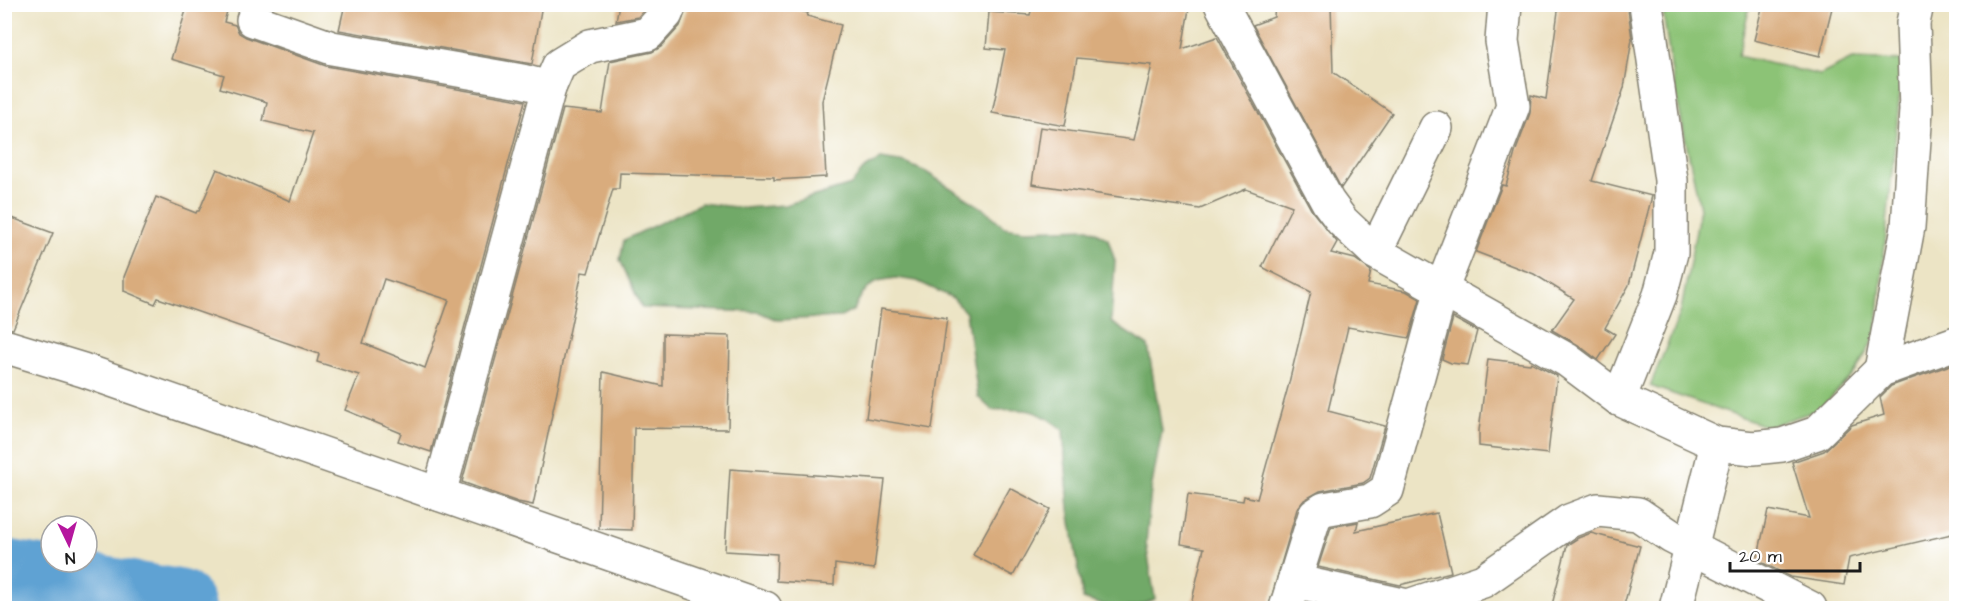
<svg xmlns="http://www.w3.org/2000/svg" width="1961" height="613" font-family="'Architects Daughter',sans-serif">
  <rect width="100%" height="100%" fill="#fff"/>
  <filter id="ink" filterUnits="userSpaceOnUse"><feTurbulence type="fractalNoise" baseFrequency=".0167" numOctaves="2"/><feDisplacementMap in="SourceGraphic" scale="12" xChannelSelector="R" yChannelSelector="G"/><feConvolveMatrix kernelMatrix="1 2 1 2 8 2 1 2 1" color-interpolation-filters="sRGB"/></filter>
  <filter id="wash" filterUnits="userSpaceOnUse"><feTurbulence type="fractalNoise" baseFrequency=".008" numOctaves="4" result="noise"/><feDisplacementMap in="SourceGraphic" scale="24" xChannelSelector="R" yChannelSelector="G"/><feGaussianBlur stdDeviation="1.35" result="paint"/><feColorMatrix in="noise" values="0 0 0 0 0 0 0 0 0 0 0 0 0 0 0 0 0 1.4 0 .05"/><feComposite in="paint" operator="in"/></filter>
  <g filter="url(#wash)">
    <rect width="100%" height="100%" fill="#ece4c5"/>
    <!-- green -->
    <polygon fill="#8cc376" stroke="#547049" stroke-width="1.5" points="1662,5 1750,5 1738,56 1820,75 1852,59 1903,61 1876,335 1856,371 1820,409 1768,427 1650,386 1681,311 1700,208 1673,80"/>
    <!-- forest -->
    <path fill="#71a967" stroke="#466242" stroke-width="1.5" d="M881,159L905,163L926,172L987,211L1004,227L1025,230L1089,228L1108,239L1115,261L1111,322L1148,346L1162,431L1151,490L1146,543L1155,599C1128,613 1111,608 1083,599L1069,509L1063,430C1036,407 1026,409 992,410L978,397L966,313L953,298L917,281L896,278L877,281L862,294L854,310L841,317L777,320L759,312L642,308L620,260L624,240L701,203L744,208L785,205L851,185L863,170Z"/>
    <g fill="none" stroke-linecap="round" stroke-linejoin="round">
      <!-- river -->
      <polyline stroke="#5fa2d3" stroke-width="78" points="4,578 177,608"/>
    </g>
    <g id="blocks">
      <!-- building -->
      <g fill="#d9ac7d" fill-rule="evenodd">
        <path d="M188,4H229L224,22L235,25L239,33L246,37L326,66L525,101L431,452L398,441L401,433L345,410L359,375L317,362L319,354L158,298L155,304L124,291V277L156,197L196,213L197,211H199L217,169L290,201L313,133L263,121L267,102L220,88L224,75L171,59ZM384,279L449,300L425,368L363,343Z"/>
        <polygon points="345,4 542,4 532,64 339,30"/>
        <polygon points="619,4 649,4 638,17 616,21"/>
        <polygon points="688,4 771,4 808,13 807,16 841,25 822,101 826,177 774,180 774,177 620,173 619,189 613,189 588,273 582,272 533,505 518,502 462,482 563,109 602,113 610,61 652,52 661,47 680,26"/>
        <polygon points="1033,4 1165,4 1189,9 1182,49 1217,37 1312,211 1337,242 1331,253 1355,259 1371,271 1368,284 1406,291 1420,299 1409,338 1348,327 1328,411 1385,426 1370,478 1363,483 1320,491 1304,500 1297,509 1268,609 1190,609 1204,548 1181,544 1188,494 1243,501 1244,496 1257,499 1288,387 1311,292 1262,267 1292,206 1246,189 1200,209 1032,184 1040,127 1134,140 1152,65 1077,58 1065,126 992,113 1005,50 986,48 989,12 1030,15"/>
        <polygon points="1275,4 1331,4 1333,72 1392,113 1341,188 1253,25 1274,17"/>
        <polygon points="1559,4 1595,4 1628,9 1632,39 1624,88 1592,181 1652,196 1629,285 1605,328 1615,334 1598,360 1578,345 1552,330 1574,299 1534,274 1476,252 1502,185 1506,186 1515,153 1530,113 1531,95 1546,99"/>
        <polygon points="1763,4 1833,4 1820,56 1754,40"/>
        <polygon points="4,215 53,233 13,329 4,328"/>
        <polygon points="881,309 947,318 932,429 866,418"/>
        <polygon points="1453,318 1477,331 1468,365 1451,363 1442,359"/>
        <polygon points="663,334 730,336 728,429 634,428 632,530 599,529 603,372 663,386"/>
        <polygon points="1488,359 1530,364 1531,362 1557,376 1548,454 1479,446 1479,431"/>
        <polygon points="1956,363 1956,533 1849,558 1844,585 1791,577 1757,560 1768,510 1809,518 1792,462 1824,451 1852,425 1884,415 1880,397 1891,386"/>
        <polygon points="730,469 885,480 874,569 835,564 834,585 776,581 777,554 725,551"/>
        <polygon points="1010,488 1050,509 1013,576 973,555"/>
        <polygon points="1437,513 1451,572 1400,585 1318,567 1331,527 1358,522 1356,531"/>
        <polygon points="1591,533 1640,546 1623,609 1551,609 1567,545 1578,538"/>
      </g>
    </g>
  </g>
  <g filter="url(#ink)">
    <use href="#blocks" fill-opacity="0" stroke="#848070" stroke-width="1.5"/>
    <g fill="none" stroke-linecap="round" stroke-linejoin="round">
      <!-- street casing -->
      <g stroke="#848070" stroke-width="36">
        <g id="street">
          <polyline points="1221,4 1328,202 1342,221 1375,252 1567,360 1619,399 1717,444 1753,448 1782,445 1817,433 1881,370 1956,343"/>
          <polyline points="253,20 332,48 522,81 549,88"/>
          <polyline points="1375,252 1436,128"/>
          <polyline points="4,346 83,370 765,608"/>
          <polyline points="1881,370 1908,227 1916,110 1913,23 1917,4"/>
          <polyline points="1619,399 1660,295 1671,253 1671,180 1646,4"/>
          <polyline points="439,494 549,88 559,65 590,46 648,34 666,14 670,4"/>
          <polyline points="1294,581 1408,606 1483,581 1569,521 1598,510 1638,514 1672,537 1810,608"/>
          <polyline points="1286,608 1315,515 1324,509 1370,501 1387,490 1442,288 1513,106 1502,41 1505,4"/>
          <polyline points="1676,608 1717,444"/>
        </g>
      </g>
      <!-- street -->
      <use href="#street" stroke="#fff" stroke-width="33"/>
    </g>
  </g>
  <!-- margin -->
  <rect width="1961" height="613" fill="none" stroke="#fff" stroke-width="24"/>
  <!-- north arrow -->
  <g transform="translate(69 544) rotate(175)"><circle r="28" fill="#ffffff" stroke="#a4a4a4" stroke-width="1.5"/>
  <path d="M0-4.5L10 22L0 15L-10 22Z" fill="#b5179e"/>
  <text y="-9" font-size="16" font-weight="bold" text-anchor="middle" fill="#1c1c1c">N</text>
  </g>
  <!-- scale -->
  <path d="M1730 562v9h130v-9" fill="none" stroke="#1c1c1c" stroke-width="3"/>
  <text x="1739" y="562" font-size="18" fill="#1c1c1c" stroke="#ffffff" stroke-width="4.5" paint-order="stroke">20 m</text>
</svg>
